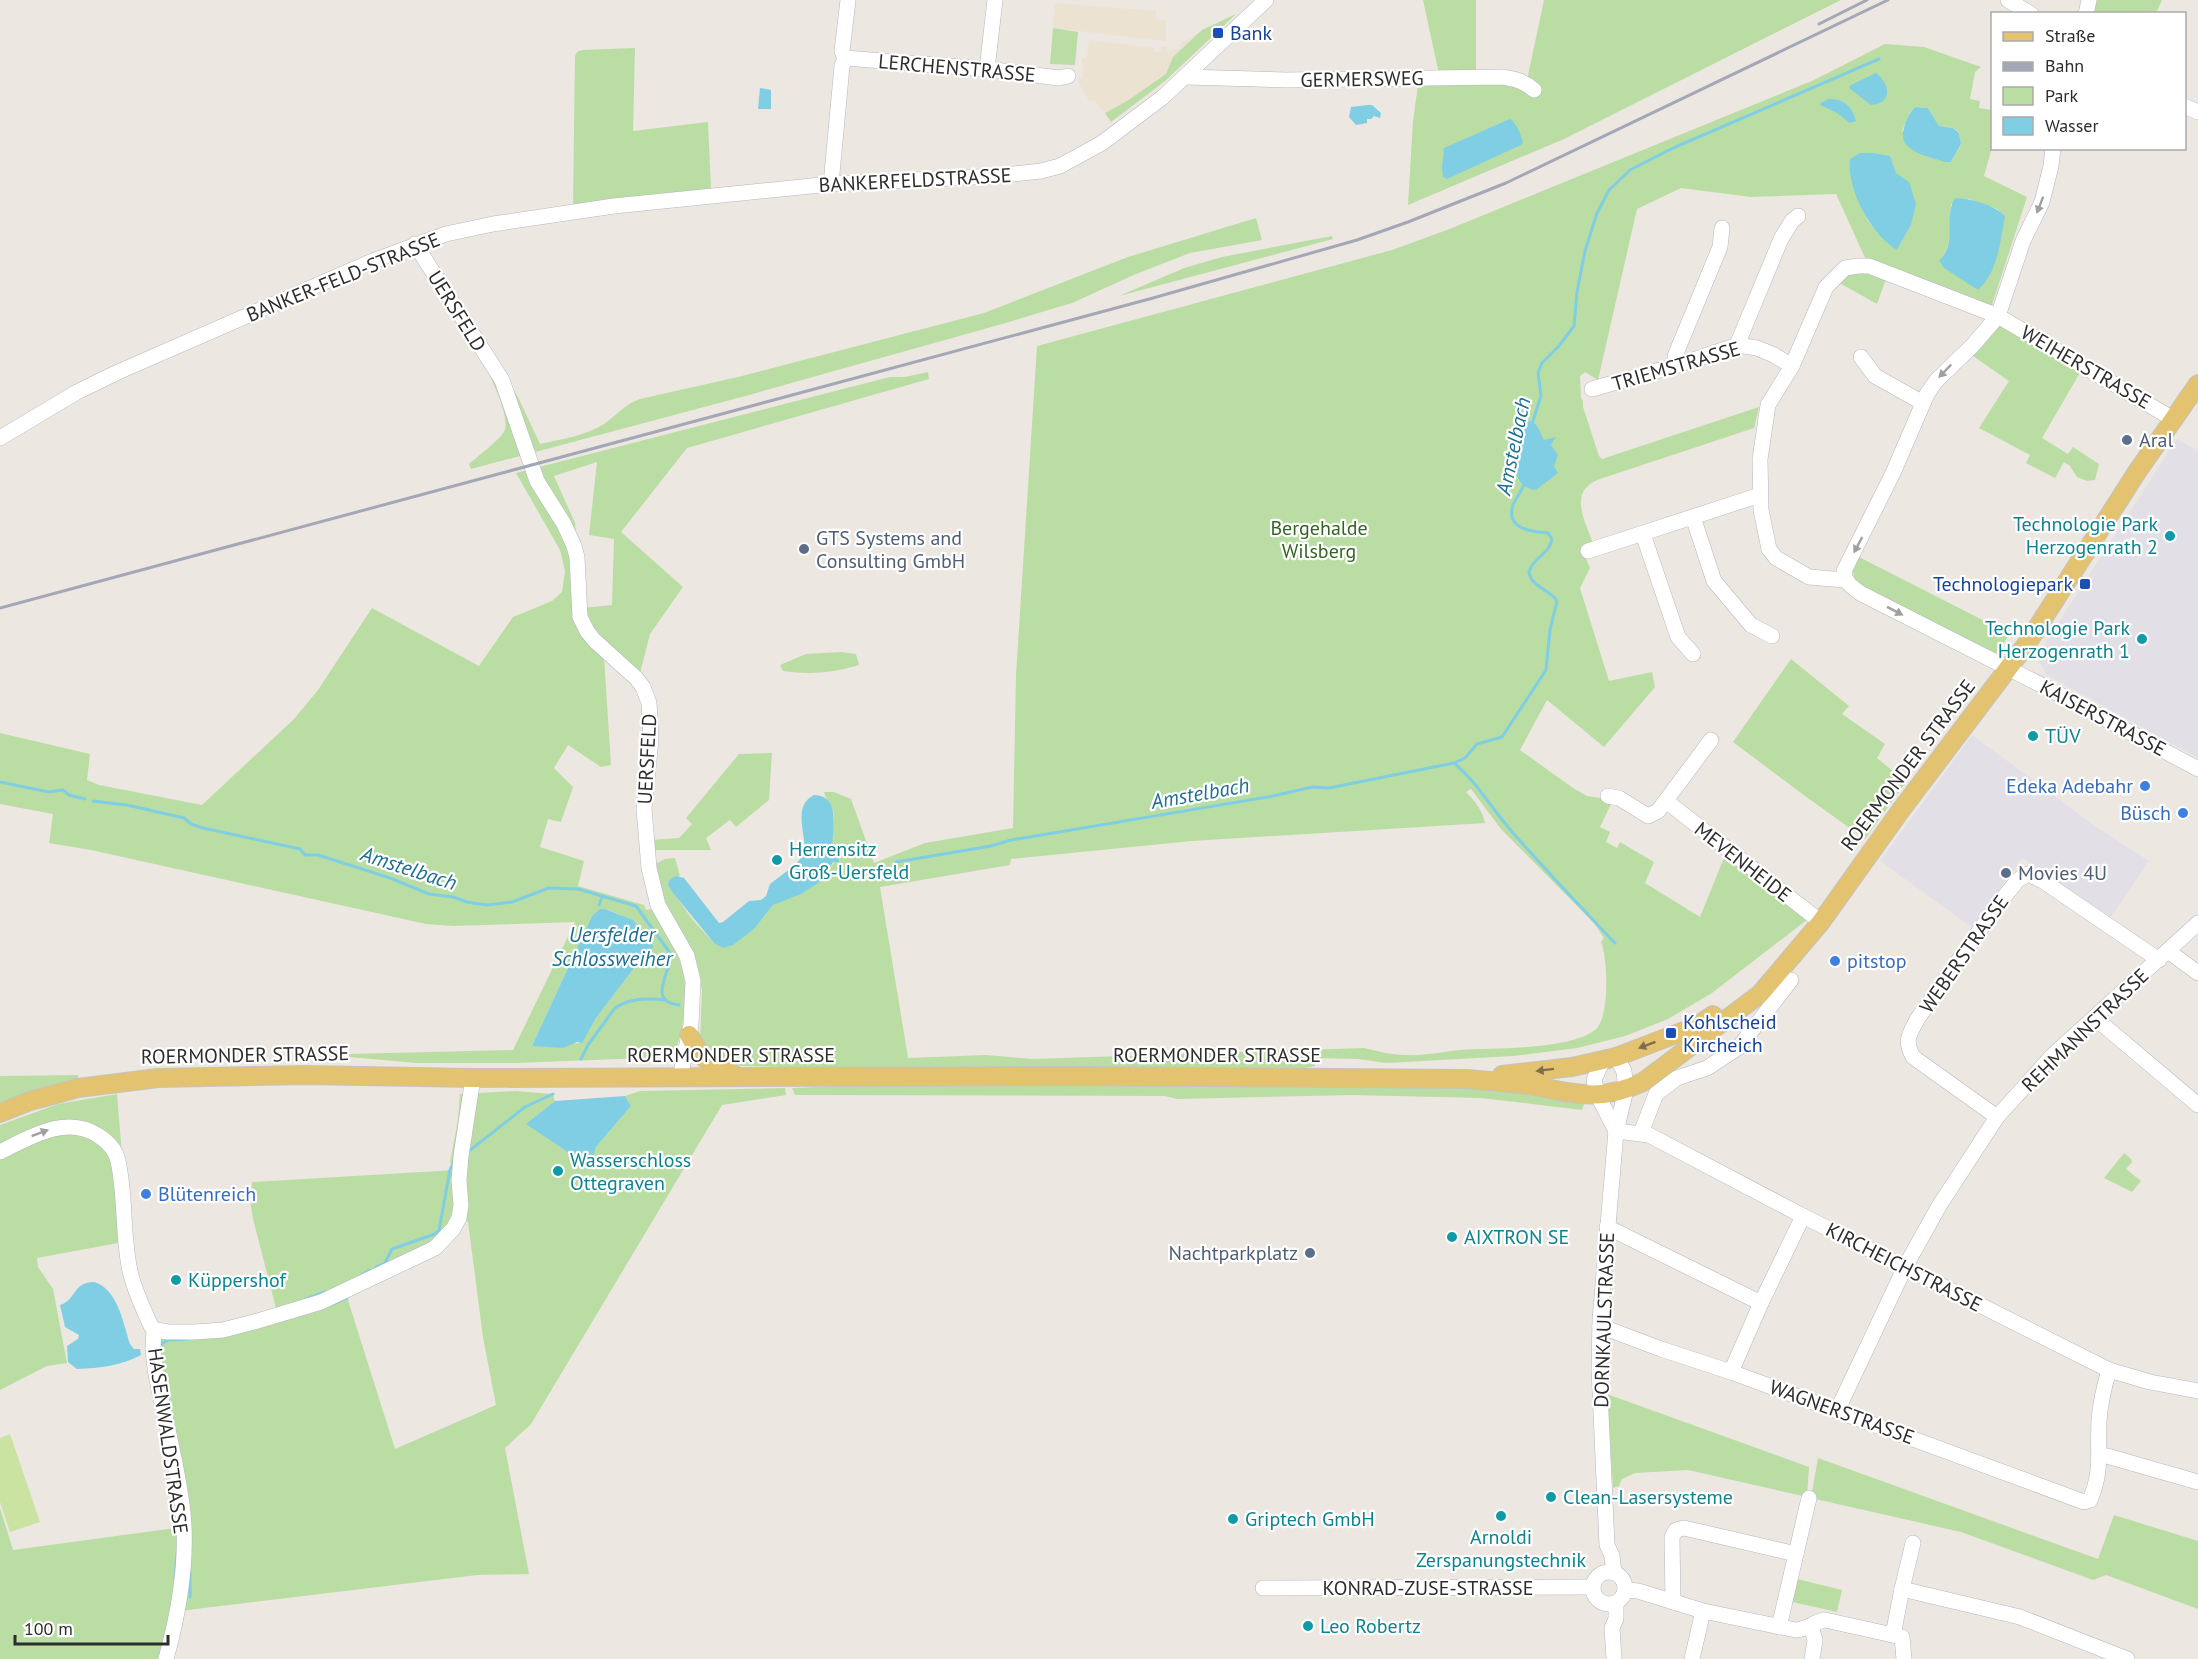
<svg xmlns="http://www.w3.org/2000/svg" width="2198" height="1659" font-family="'PT Sans',sans-serif">
  <rect width="100%" height="100%" fill="#ede7e1"/>
  <!-- industrial -->
  <g fill="#e2e0e6">
    <polygon points="2177,439 2198,451 2198,758 2047,675 2039,661 2044,645"/>
    <polygon points="1972,735 2095,826 2149,861 2111,917 2022,858 1973,928 1880,861"/>
  </g>
  <!-- education -->
  <g fill="#ece2d2">
    <polygon points="1055,3 1156,11 1156,19 1166,20 1166,41 1053,28"/>
    <polygon points="1202,30 1173,57 1166,74 1127,101 1105,113 1094,100 1090,101 1088,99 1079,83 1079,79 1083,79 1082,58 1087,58 1089,40 1154,48 1154,51 1160,52 1161,46 1167,47 1167,50 1179,49 1180,44"/>
  </g>
  <!-- green -->
  <g fill="#badda3" fill-rule="evenodd">
    <polygon points="1423,0 1476,0 1476,81 1526,85 1544,0 1841,0 1564,139 1408,205 1413,121 1418,85 1441,83"/>
    <polygon points="2097,0 2162,0 2156,13 2094,14"/>
    <polygon points="1236,14 1165,81 1111,122 1105,113 1127,101 1166,74 1173,57 1202,30"/>
    <polygon points="1053,28 1078,32 1075,65 1050,64"/>
    <path d="M1885,44L1924,47L1981,67L1975,72L1970,99L1980,101L1979,108L1992,110V147L1984,176L2027,197L1991,308L1867,262L1836,194L1751,197L1681,188L1637,209L1598,380L1585,372L1580,376L1581,398L1583,401V407L1599,456L1602,459L1759,407L1754,428L1597,480C1593,482 1588,485 1585,489C1574,503 1588,529 1593,543L1582,549L1590,568L1580,588L1609,681L1652,672L1655,687L1604,747L1547,700L1520,750L1573,788L1587,796L1613,800L1600,827L1610,832L1606,842L1617,848L1620,842L1654,862L1645,883L1700,917L1726,853L1808,919L1712,993L1668,1019L1625,1036L1577,1048L1513,1056L1386,1063L1358,1059L1315,1058V1066L1296,1070L853,1069L742,1066L715,1060L700,1043L702,991L699,972L692,951L667,910L653,865L665,859L675,858L680,876L669,880L668,885L692,919L714,943L755,928L773,905L825,876L836,859C826,846 835,829 834,815C833,805 826,801 824,792H834L851,799L874,863L925,843L1013,828L1016,675L1037,346L1392,250L1447,230L1814,80ZM1915,107L1928,108L1939,126L1953,128L1959,132L1961,145L1951,162L1902,131L1910,112ZM1890,156L1911,225L1897,250C1889,243 1880,235 1873,227C1861,214 1849,177 1850,159ZM1969,199L1997,209L2004,216L1997,255L1939,260C1954,249 1949,221 1951,204ZM1471,789L1501,829L1594,923L1604,938L1601,942C1608,958 1610,1019 1595,1030C1569,1050 1493,1048 1460,1050C1442,1052 1423,1056 1405,1055C1391,1055 1377,1051 1364,1048L1032,1059L986,1055L908,1058L880,887L1010,865L1011,859L1192,841L1485,823C1482,810 1476,802 1466,792Z"/>
    <polygon points="635,48 633,131 708,122 711,189 573,206 575,56 577,52 582,50"/>
    <path d="M1256,218L1262,240L1190,253L1136,274L1072,303L1002,324L749,395L471,469L469,464C477,457 499,440 504,432C512,417 487,370 480,356L496,362L518,397L540,444C561,439 585,436 604,424C617,415 625,404 640,399L738,377L984,313L1128,257Z"/>
    <polygon points="1332,236 1333,239 1119,296 1184,268 1222,257"/>
    <polygon points="1865,270 1886,279 1877,304 1836,281 1850,272"/>
    <polygon points="2000,325 2081,371 2042,438 2068,454 2073,447 2099,464 2095,480 2087,481 2077,477 2070,466 2064,462 2055,478 2026,463 2030,455 1979,428 2009,381 1973,356"/>
    <path d="M928,372L929,379L687,448L621,532L683,587L650,634L640,673L604,657L611,765L601,767L568,745L554,768L573,787L561,822L548,819L540,847L584,861L578,886L644,905L646,910L653,909C678,955 691,968 683,1022C681,1034 678,1047 671,1057L515,1063H417L349,1057V1054L513,1050L575,922L453,926L426,924L91,850L49,843L53,814L0,804V733L90,754L87,780L99,785L202,805L294,719L318,690L372,608L479,666L513,617L552,601L562,592L565,571L560,550L516,473L890,377H905ZM597,462L589,535L614,539L612,605L583,608L575,523L554,476ZM605,909C628,917 645,925 651,950L647,951L596,1018L581,1043L532,1046L592,916Z"/>
    <polygon points="1859,557 2010,634 1994,656 1855,582 1853,571"/>
    <path d="M841,652L856,654L859,665C833,673 809,675 783,671L780,665L806,654Z"/>
    <polygon points="1791,659 1849,706 1842,714 1885,744 1877,758 1906,782 1865,839 1805,796 1733,742"/>
    <polygon points="772,753 769,800 736,827 730,820 706,838 711,850 653,850 651,840 679,838 692,824 686,818 739,754"/>
    <polygon points="78,1075 78,1079 48,1086 0,1108 0,1076"/>
    <polygon points="867,1085 1435,1086 1502,1089 1585,1101 1582,1110 1481,1098 1352,1095 1177,1099 1165,1096 795,1095 792,1088"/>
    <path d="M785,1088L786,1095L722,1105L531,1424L505,1448L529,1574L477,1575L179,1611L168,1659H0V1508L13,1550L183,1527L152,1338L347,1297L395,1449L496,1405L483,1337L468,1222L464,1219L468,1192L457,1193C455,1207 453,1220 444,1231C413,1267 322,1294 277,1312L253,1219L251,1206L252,1182L455,1170L450,1162L458,1120L460,1094L516,1091L553,1094L555,1101L527,1124L584,1163L592,1161L596,1147L631,1106L625,1096L640,1091Z"/>
    <polygon points="117,1094 129,1241 37,1258 38,1267 53,1289 67,1363 47,1366 0,1390 0,1125 58,1104"/>
    <polygon points="2124,1153 2131,1159 2132,1162 2126,1169 2141,1181 2132,1192 2104,1178"/>
    <polygon points="1607,1394 1809,1467 1807,1497 1688,1470 1635,1473 1622,1479 1619,1486 1613,1488"/>
    <polygon points="1818,1458 2098,1559 2114,1515 2198,1541 2198,1609 2106,1575 2093,1580 1961,1532 1811,1498"/>
    <polygon points="1793,1578 1842,1590 1837,1612 1788,1601"/>
  </g>
  <!-- pitch -->
  <polygon fill="#cae3a0" points="10,1434 40,1522 10,1532 0,1502 0,1438"/>
  <!-- water -->
  <g fill="#80cee3">
    <path d="M1876,73C1891,84 1892,104 1871,105L1849,88L1851,85Z"/>
    <polygon points="760,88 771,90 771,109 758,109"/>
    <path d="M1829,99C1844,99 1852,106 1856,121L1850,123L1837,113L1820,105L1822,102Z"/>
    <polygon points="1368,105 1372,105 1381,113 1380,118 1374,116 1371,119 1367,119 1367,123 1356,125 1349,117 1351,107"/>
    <path d="M1915,107L1928,108L1939,126L1953,128L1959,133L1961,144L1951,162H1945C1929,156 1896,152 1904,128C1906,120 1909,113 1915,107Z"/>
    <path d="M1510,119C1516,122 1521,135 1523,142L1521,145L1447,179L1443,177L1442,167L1444,148Z"/>
    <path d="M1860,153H1873L1890,156L1896,173L1909,182L1916,204L1911,225L1897,250C1871,234 1847,191 1850,159Z"/>
    <path d="M1955,198C1973,199 1992,204 2005,216C2000,242 1998,272 1978,290L1944,268L1939,260C1958,246 1943,216 1955,198Z"/>
    <path d="M1527,421C1539,422 1539,431 1544,440L1556,437L1551,445L1558,455L1554,466L1558,473L1536,490C1506,488 1510,437 1527,421Z"/>
    <path d="M814,795C845,796 829,836 833,855L839,859V862H833L825,876L818,883L801,894L773,905L755,928L733,945L723,948L714,943L673,893L668,885L669,880L676,876L684,878L719,923L723,922L749,901L761,900L766,896L770,884L795,865L805,853C806,834 792,806 814,795Z"/>
    <polygon points="600,909 605,909 633,920 653,946 652,950 647,951 596,1018 582,1043 577,1042 563,1048 532,1046 592,916"/>
    <polygon points="625,1096 631,1106 596,1147 592,1161 584,1163 526,1124 555,1101"/>
    <path d="M94,1282C118,1289 123,1323 130,1344L134,1349H140L141,1355C120,1366 100,1368 77,1369L68,1362L67,1346L78,1339L79,1335L65,1327L60,1305C77,1300 72,1282 94,1282Z"/>
  </g>
  <g fill="none" stroke-linecap="round" stroke-linejoin="round">
    <!-- stream -->
    <g stroke="#80cee3" stroke-width="3">
      <polyline points="1532,424 1541,396 1538,373 1542,363 1559,346 1574,326 1577,292 1585,251 1597,213 1609,190 1630,170 1673,148 1879,59"/>
      <path d="M1454,763C1476,781 1490,806 1508,827C1542,867 1579,905 1615,943"/>
      <polyline points="0,782 49,792 63,790 69,795 85,799"/>
      <path d="M93,801L127,805L184,818L191,824L203,828L300,849L305,855H318L390,878L429,894L453,897L467,902L486,905L512,902L549,888L578,889L636,906L670,953C673,971 645,1001 679,1005"/>
      <path d="M896,862L991,846L1011,840L1273,796L1312,787L1329,788L1454,763L1465,758L1477,744L1502,737L1546,670L1550,630L1557,601C1549,589 1531,587 1529,572C1533,557 1550,554 1552,539L1548,533C1532,532 1505,529 1513,505C1516,498 1522,491 1524,484"/>
      <polyline points="599,905 602,897"/>
      <path d="M581,1059L588,1045L615,1008C629,998 648,998 664,1000"/>
      <polyline points="469,1151 525,1107 553,1094"/>
      <polyline points="376,1267 385,1263 392,1249 435,1234 439,1230 450,1170 455,1159"/>
      <polyline points="361,1275 370,1270"/>
      <polyline points="306,1299 325,1292"/>
      <polyline points="331,1305 347,1298"/>
      <polyline points="161,1344 168,1340 188,1339"/>
      <polyline points="160,1352 162,1344"/>
      <polyline points="174,1504 176,1524"/>
      <polyline points="190,1572 190,1597"/>
      <polyline points="175,1578 177,1552"/>
    </g>
    <!-- minor casing -->
    <g stroke="#b4b7bf" stroke-width="16">
      <g id="minor">
        <polyline points="2008,0 2031,14"/>
        <polyline points="2086,14 2089,0"/>
        <polyline points="845,58 987,69 1059,78 1068,76"/>
        <polyline points="987,69 995,0"/>
        <path d="M1186,77L1286,80L1502,77C1515,79 1524,81 1534,90"/>
        <polyline points="2184,106 2198,112"/>
        <path d="M2053,148L2051,166L2042,202L2023,241L1998,316L1973,345L1936,381L1927,394L1893,473L1844,571C1844,582 1852,587 1860,593L2053,691L2198,769"/>
        <polyline points="831,184 842,66 845,58 842,51 848,0"/>
        <polyline points="415,244 502,380 537,481 564,524 574,546 577,557 580,617 587,631 594,640 636,678 643,687 649,703 651,740 644,809 649,868 658,905 687,956 693,981 691,1025 680,1078"/>
        <polyline points="1737,345 1781,239 1792,221 1798,216"/>
        <polyline points="1861,357 1875,376 1923,403"/>
        <polyline points="1678,365 1675,356 1720,247 1722,228"/>
        <polyline points="1592,389 1678,365 1737,345 1757,348 1774,355 1792,366"/>
        <polyline points="0,438 77,392 118,372 370,262 446,234 493,224 614,206 831,184 996,176 1041,171 1060,166 1102,143 1163,97 1266,0"/>
        <polyline points="1693,517 1714,581 1751,625 1772,636"/>
        <polyline points="1643,534 1678,637 1693,654"/>
        <polyline points="1588,551 1760,495"/>
        <polyline points="1845,580 1809,577 1776,558 1769,549 1761,510 1760,459 1768,405 1792,366 1826,287 1845,268 1858,266 1869,266 1998,316 2173,419"/>
        <polyline points="1608,796 1619,798 1648,816 1658,811 1711,740"/>
        <polyline points="1666,801 1821,922"/>
        <polyline points="2168,951 2198,973"/>
        <polyline points="2095,1018 2198,1105"/>
        <polyline points="1603,1060 1594,1080 1598,1096 1616,1131"/>
        <path d="M1997,1117L1913,1057C1904,1040 1909,1035 1918,1018L1999,903L2018,880L2028,874L2043,881L2159,960"/>
        <polyline points="1616,1131 1649,1135 1803,1216 2109,1370 2150,1382 2198,1391"/>
        <polyline points="1641,1133 1656,1094 1677,1078 1707,1068 1739,1047 1791,980"/>
        <path d="M0,1152C30,1137 67,1114 99,1136C108,1142 116,1150 118,1161C126,1197 122,1234 130,1271C134,1290 143,1308 151,1326L156,1330L168,1332H195L223,1330L254,1322L321,1302L435,1248L453,1229L459,1218L461,1205L459,1180L461,1156L473,1078"/>
        <polyline points="1607,1227 1761,1303"/>
        <path d="M1600,1326L1661,1349L1731,1372L2084,1502L2090,1500C2103,1469 2097,1453 2099,1421C2100,1404 2104,1387 2109,1370"/>
        <path d="M154,1329L153,1349L155,1369C164,1417 178,1465 183,1513C188,1562 179,1612 166,1659"/>
        <polyline points="1731,1372 1761,1303 1803,1216"/>
        <polyline points="1837,1411 1905,1267 1939,1206 1997,1117 2052,1056 2198,923"/>
        <polyline points="2100,1456 2107,1456 2198,1482"/>
        <polyline points="1913,1543 1902,1589 2020,1617 2127,1659"/>
        <circle cx="1609" cy="1588" r="16"/>
        <polyline points="1614,1573 1612,1556 1607,1545 1599,1369 1600,1320 1616,1131 1626,1090 1624,1071 1616,1057"/>
        <polyline points="1263,1588 1593,1587"/>
        <path d="M1625,1590L1638,1591L1703,1611L1796,1630C1807,1629 1814,1622 1825,1620L1893,1635L1902,1637L1904,1659"/>
        <polyline points="1673,1602 1672,1537 1676,1530 1684,1528 1796,1554"/>
        <polyline points="1811,1626 1815,1640 1812,1659"/>
        <polyline points="1779,1627 1809,1498"/>
        <polyline points="1893,1635 1902,1589"/>
        <polyline points="1614,1659 1612,1628 1616,1619 1616,1603"/>
        <polyline points="1692,1659 1703,1611"/>
      </g>
    </g>
    <!-- major casing -->
    <g stroke="#c4c4c4" stroke-width="20">
      <g id="major">
        <path d="M689,1035C703,1060 708,1065 735,1075"/>
        <polyline points="1502,1075 1572,1067 1616,1057 1697,1026 1713,1015"/>
        <path d="M0,1113L30,1101L78,1088L158,1078L306,1075L473,1078L1063,1076L1467,1079C1488,1081 1508,1082 1528,1085C1574,1093 1598,1103 1643,1082L1760,994L1821,922L1901,810L2028,642L2137,472L2198,384"/>
      </g>
    </g>
    <!-- minor -->
    <use href="#minor" stroke="#fff" stroke-width="15"/>
    <!-- major -->
    <use href="#major" stroke="#e3c270" stroke-width="18"/>
    <!-- rail -->
    <g stroke="#a4a7b5" stroke-width="3">
      <polyline points="1819,24 1867,0"/>
      <polyline points="0,608 1153,298 1357,240 1408,222 1506,183 1888,0"/>
    </g>
  </g>
  <!-- one-way arrows -->
  <defs><path id="oneway-solid" d="M-6-.8H1V-3.2L6.5 0L1 3.2V.8H-6Z" transform="scale(1.5)"/></defs>
  <g fill="#a0a0a0">
    <use href="#oneway-solid" transform="translate(2040 205) rotate(111)"/>
    <use href="#oneway-solid" transform="translate(1945 371) rotate(134)"/>
    <use href="#oneway-solid" transform="translate(1858 545) rotate(118)"/>
    <use href="#oneway-solid" transform="translate(1895 611) rotate(27)"/>
    <use href="#oneway-solid" transform="translate(40 1133) rotate(-21)"/>
  </g>
  <g fill="#7f704b">
    <use href="#oneway-solid" transform="translate(1647 1045) rotate(159)"/>
    <use href="#oneway-solid" transform="translate(1545 1070) rotate(173)"/>
  </g>
  <!-- markers -->
  <g fill="#1a4fb4" stroke="#fff" stroke-width="2">
    <rect x="1212" y="27" width="12" height="12" rx="3"/>
    <rect x="2079" y="578" width="12" height="12" rx="3"/>
    <rect x="1665" y="1027" width="12" height="12" rx="3"/>
  </g>
  <g fill="#5c6f8a" stroke="#fff" stroke-width="2">
    <circle cx="2127" cy="440" r="6"/>
    <circle cx="804" cy="549" r="6"/>
    <circle cx="2006" cy="873" r="6"/>
    <circle cx="1310" cy="1253" r="6"/>
  </g>
  <g fill="#0f9aa8" stroke="#fff" stroke-width="2">
    <circle cx="2170" cy="536" r="6"/>
    <circle cx="2142" cy="639" r="6"/>
    <circle cx="2033" cy="736" r="6"/>
    <circle cx="777" cy="860" r="6"/>
    <circle cx="558" cy="1171" r="6"/>
    <circle cx="1452" cy="1237" r="6"/>
    <circle cx="176" cy="1280" r="6"/>
    <circle cx="1551" cy="1497" r="6"/>
    <circle cx="1501" cy="1516" r="6"/>
    <circle cx="1233" cy="1519" r="6"/>
    <circle cx="1308" cy="1626" r="6"/>
  </g>
  <g fill="#3f7fe0" stroke="#fff" stroke-width="2">
    <circle cx="2145" cy="786" r="6"/>
    <circle cx="2183" cy="813" r="6"/>
    <circle cx="1835" cy="961" r="6"/>
    <circle cx="146" cy="1194" r="6"/>
  </g>
  <g text-anchor="middle" dominant-baseline="central" stroke-width="4.5" stroke-linejoin="round" paint-order="stroke">
    <!-- transit labels -->
    <g font-size="20" fill="#164399" stroke="#fff" text-anchor="start">
      <text x="1230" y="33">Bank</text>
      <text x="2073" y="584" text-anchor="end">Technologiepark</text>
      <text x="1683" y="1022">Kohlscheid<tspan x="1683" dy="23">Kircheich</tspan></text>
    </g>
    <!-- street labels -->
    <g font-size="20" fill="#2d2d2d" stroke="#fff">
      <text transform="translate(957 68) rotate(5)">LERCHENSTRASSE</text>
      <text transform="translate(1362 79) rotate(-1)">GERMERSWEG</text>
      <text transform="translate(915 180) rotate(-3)">BANKERFELDSTRASSE</text>
      <text transform="translate(343 277) rotate(-22)">BANKER-FELD-STRASSE</text>
      <text transform="translate(457 311) rotate(58)">UERSFELD</text>
      <text transform="translate(1676 366) rotate(-16)">TRIEMSTRASSE</text>
      <text transform="translate(2086 367) rotate(30)">WEIHERSTRASSE</text>
      <text transform="translate(2103 718) rotate(28)">KAISERSTRASSE</text>
      <text transform="translate(647 759) rotate(-87)">UERSFELD</text>
      <text transform="translate(1908 765) rotate(-53)">ROERMONDER STRASSE</text>
      <text transform="translate(1743 862) rotate(38)">MEVENHEIDE</text>
      <text transform="translate(1964 954) rotate(-55)">WEBERSTRASSE</text>
      <text transform="translate(2085 1030) rotate(-44)">REHMANNSTRASSE</text>
      <text transform="translate(245 1055) rotate(-1)">ROERMONDER STRASSE</text>
      <text x="731" y="1055">ROERMONDER STRASSE</text>
      <text x="1217" y="1055">ROERMONDER STRASSE</text>
      <text transform="translate(1904 1267) rotate(27)">KIRCHEICHSTRASSE</text>
      <text transform="translate(1604 1320) rotate(-88)">DORNKAULSTRASSE</text>
      <text transform="translate(1842 1412) rotate(20)">WAGNERSTRASSE</text>
      <text transform="translate(168 1441) rotate(82)">HASENWALDSTRASSE</text>
      <text x="1428" y="1588">KONRAD-ZUSE-STRASSE</text>
    </g>
    <!-- service labels -->
    <g font-size="20" fill="#4e5e75" stroke="#fff" text-anchor="start">
      <text x="2139" y="440">Aral</text>
      <text x="816" y="538">GTS Systems and<tspan x="816" dy="23">Consulting GmbH</tspan></text>
      <text x="2018" y="873">Movies 4U</text>
      <text x="1298" y="1253" text-anchor="end">Nachtparkplatz</text>
    </g>
    <!-- culture labels -->
    <g font-size="20" fill="#0d838f" stroke="#fff" text-anchor="start">
      <text x="2158" y="524" text-anchor="end">Technologie Park<tspan x="2158" dy="23">Herzogenrath 2</tspan></text>
      <text x="2130" y="628" text-anchor="end">Technologie Park<tspan x="2130" dy="23">Herzogenrath 1</tspan></text>
      <text x="2045" y="736">TÜV</text>
      <text x="789" y="849">Herrensitz<tspan x="789" dy="23">Groß-Uersfeld</tspan></text>
      <text x="570" y="1160">Wasserschloss<tspan x="570" dy="23">Ottegraven</tspan></text>
      <text x="1464" y="1237">AIXTRON SE</text>
      <text x="188" y="1280">Küppershof</text>
      <text x="1563" y="1497">Clean-Lasersysteme</text>
      <text x="1245" y="1519">Griptech GmbH</text>
      <text x="1501" y="1537" text-anchor="middle">Arnoldi<tspan x="1501" dy="23">Zerspanungstechnik</tspan></text>
      <text x="1320" y="1626">Leo Robertz</text>
    </g>
    <!-- park labels -->
    <g font-size="20" fill="#346423" stroke="#fff">
      <text x="1319" y="528">Bergehalde<tspan x="1319" dy="23">Wilsberg</tspan></text>
    </g>
    <!-- shop labels -->
    <g font-size="20" fill="#366cbe" stroke="#fff" text-anchor="end">
      <text x="2133" y="786">Edeka Adebahr</text>
      <text x="2171" y="813">Büsch</text>
      <text x="1847" y="961" text-anchor="start">pitstop</text>
      <text x="158" y="1194" text-anchor="start">Blütenreich</text>
    </g>
    <!-- water labels -->
    <g font-size="21" font-style="italic" fill="#1c6f92" stroke="#fff">
      <text transform="translate(1513 446) rotate(-78)">Amstelbach</text>
      <text transform="translate(1200 793) rotate(-10)">Amstelbach</text>
      <text transform="translate(409 868) rotate(18)">Amstelbach</text>
      <text x="612" y="934">Uersfelder<tspan x="612" dy="24">Schlossweiher</tspan></text>
    </g>
  </g>
  <!-- legend -->
  <rect x="1991" y="12" width="195" height="138" fill="#ffffff" stroke="#ababab" stroke-width="1.5"/>
  <rect x="2003" y="32" width="30" height="9" fill="#e3c270" stroke="#ababab" stroke-width="1.5"/>
  <text x="2045" y="42" font-size="18" fill="#2d2d2d">Straße</text>
  <rect x="2003" y="62" width="30" height="9" fill="#a4a7b5" stroke="#ababab" stroke-width="1.5"/>
  <text x="2045" y="72" font-size="18" fill="#2d2d2d">Bahn</text>
  <rect x="2003" y="87" width="30" height="18" fill="#badda3" stroke="#ababab" stroke-width="1.5"/>
  <text x="2045" y="102" font-size="18" fill="#2d2d2d">Park</text>
  <rect x="2003" y="117" width="30" height="18" fill="#80cee3" stroke="#ababab" stroke-width="1.5"/>
  <text x="2045" y="132" font-size="18" fill="#2d2d2d">Wasser</text>
  <!-- scale -->
  <path d="M15 1635v9h153v-9" fill="none" stroke="#2d2d2d" stroke-width="3"/>
  <text x="24" y="1635" font-size="18" fill="#2d2d2d" stroke="#ffffff" stroke-width="4.5" paint-order="stroke">100 m</text>
</svg>
